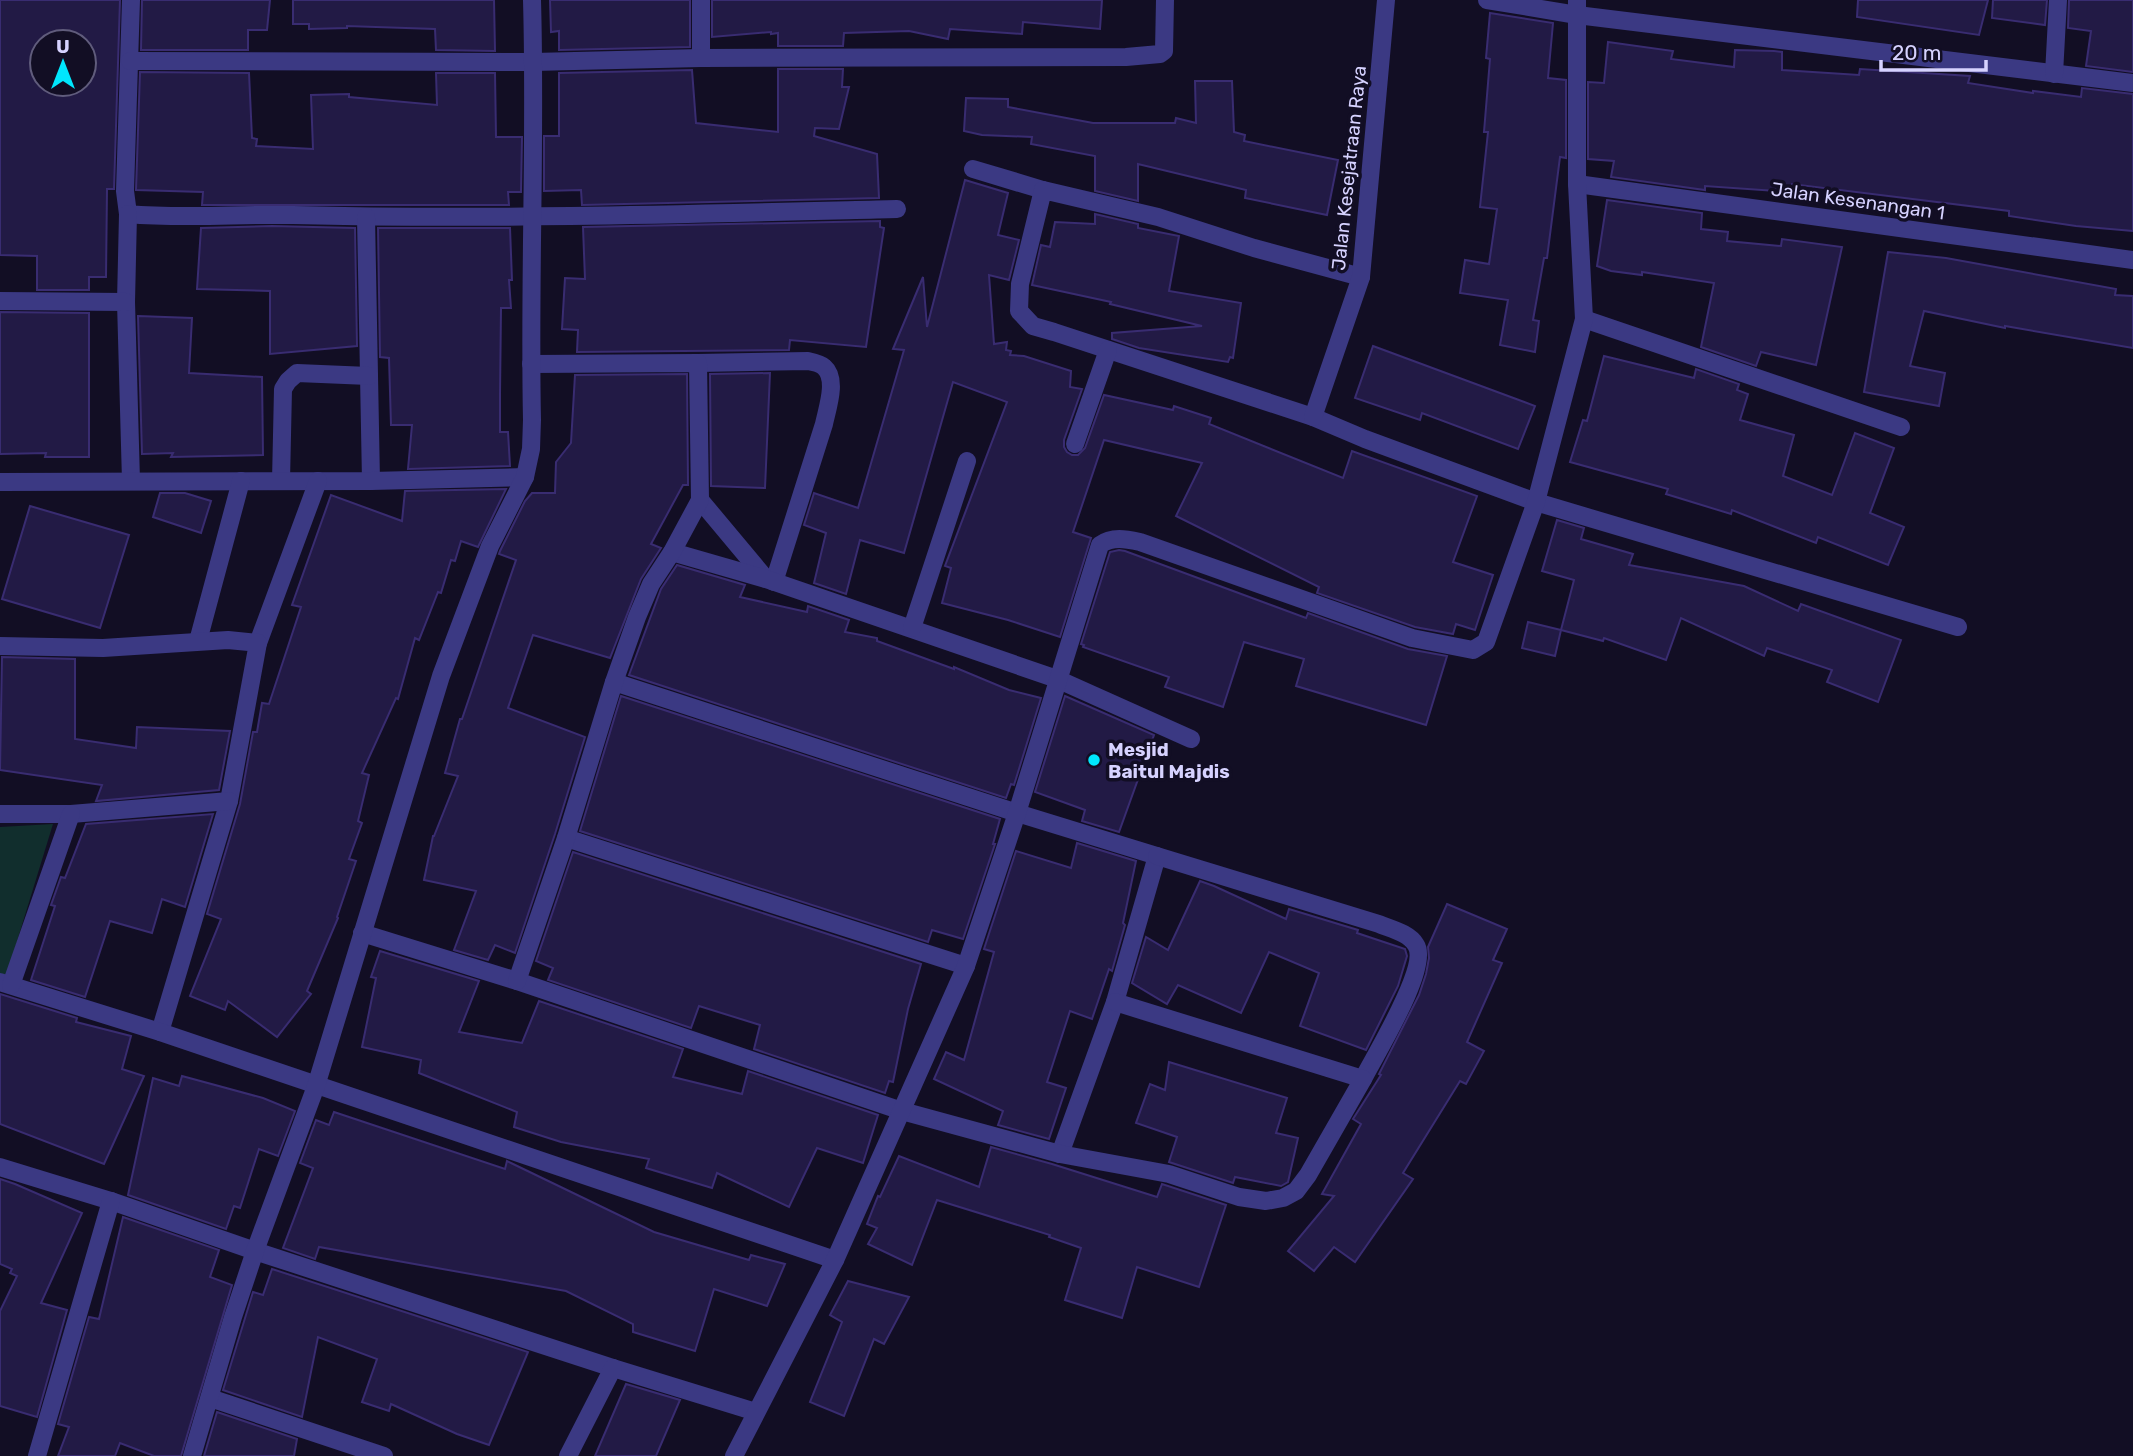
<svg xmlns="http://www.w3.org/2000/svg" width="2133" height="1456" font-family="Rubik,sans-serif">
  <rect width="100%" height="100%" fill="#120e24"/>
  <!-- green -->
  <polygon fill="#112e2d" points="53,824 6,977 0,975 0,827"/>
  <!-- building -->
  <g fill="#221a45" stroke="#392c71" stroke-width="2" fill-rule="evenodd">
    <path d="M0,0H120L114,189H107L106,277H89V290H37V256L0,255ZM42,42H84V84H42Z"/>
    <polygon points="142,0 270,0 267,30 248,30 248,50 141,50"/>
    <polygon points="293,0 494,0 495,51 436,50 435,29 347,26 347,28 309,29 309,24 293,24"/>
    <polygon points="550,0 690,0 690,47 559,50 559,31 551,32"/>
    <polygon points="712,0 1102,0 1100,29 1023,22 1022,34 950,29 948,39 909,31 844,33 843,46 778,46 778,33 771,34 771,32 712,37"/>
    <polygon points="1858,0 1988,0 1979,35 1857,17"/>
    <polygon points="1993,0 2047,0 2045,25 1992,18"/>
    <polygon points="2069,0 2133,0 2133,72 2086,66 2091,31 2068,28"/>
    <polygon points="1490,13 1553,23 1548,78 1566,80 1566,158 1560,157 1547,258 1544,258 1533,320 1539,321 1535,352 1500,345 1508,300 1460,293 1465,260 1489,264 1497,209 1480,207 1488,132 1484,132 1490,59 1486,58"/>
    <polygon points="1608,42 1673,51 1671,59 1734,67 1735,50 1774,51 1782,52 1782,70 1859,75 1860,69 1970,76 1968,83 2033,93 2033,91 2081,97 2082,88 2133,94 2133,231 2076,226 2009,216 2009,211 1792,184 1791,192 1705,186 1705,190 1611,177 1614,161 1588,159 1588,82 1604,83"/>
    <polygon points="778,69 843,69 842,87 849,87 839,129 815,128 814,136 877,154 879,198 582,205 581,190 544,191 544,136 559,136 559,73 692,70 696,123 778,132"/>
    <polygon points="140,72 249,73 252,138 257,139 256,146 313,149 311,95 349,94 349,97 437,105 436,73 495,73 496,137 522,137 521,192 508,192 509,205 202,205 203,192 136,190"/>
    <polygon points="1195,81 1232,81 1234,132 1245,135 1244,141 1338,160 1327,215 1245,198 1246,190 1138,164 1138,201 1095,191 1095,156 1031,144 1032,137 982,135 964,131 966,98 1008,99 1008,107 1093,123 1175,123 1176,118 1196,123"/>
    <polygon points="965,180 1008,193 998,235 1019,240 1009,280 989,275 994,344 1007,342 1006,350 1011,351 1010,355 1024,356 1071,371 1070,387 1082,389 1064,440 1064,447 1067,452 1072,455 1078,455 1085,448 1104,395 1173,410 1174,406 1211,418 1209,424 1343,478 1352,451 1477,496 1453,562 1493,575 1475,630 1456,624 1453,634 1415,627 1317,593 1319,587 1176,516 1202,463 1104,440 1073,532 1091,538 1060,637 1008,620 942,603 951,568 945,566 1007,402 953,382 904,553 860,540 846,594 814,583 826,533 804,525 814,493 858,508 904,350 893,349 923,277 927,327"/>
    <polygon points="1607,200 1702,213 1701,229 1728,232 1727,241 1781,246 1782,239 1842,247 1816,365 1761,352 1756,366 1701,347 1714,283 1642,272 1642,275 1611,271 1597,266"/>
    <polygon points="1095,214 1138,224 1138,228 1179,236 1169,291 1241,303 1233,358 1230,357 1228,362 1139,348 1112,339 1112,333 1202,326 1110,304 1111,302 1032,285 1041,245 1050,247 1055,222 1095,224"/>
    <polygon points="880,221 880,227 884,228 866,347 790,340 789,350 577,352 578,330 562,329 565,278 585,279 583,227"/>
    <polygon points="272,226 355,228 357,346 270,354 270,291 197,289 201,228"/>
    <polygon points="378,228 510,228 512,280 509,280 511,308 501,308 500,394 500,432 508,432 510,466 408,469 412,425 391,425 389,358 380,357"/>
    <polygon points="1888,252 1946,258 2116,289 2115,295 2133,296 2133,348 2005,326 2005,328 1924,311 1910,366 1945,373 1939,406 1864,392"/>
    <polygon points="0,312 89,313 89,457 45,457 46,453 0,454"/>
    <polygon points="138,316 192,318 189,373 262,377 263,455 171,457 173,453 142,454"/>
    <polygon points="1373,346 1535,406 1518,449 1422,413 1420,420 1355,398"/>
    <polygon points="1604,356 1694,378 1696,369 1739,384 1737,390 1748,394 1740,420 1794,435 1783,476 1832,495 1855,433 1894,448 1870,513 1904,527 1888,565 1818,537 1816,543 1732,510 1731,514 1666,494 1668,489 1570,462 1583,420 1587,421"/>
    <polygon points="770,373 765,488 711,486 710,374"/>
    <polygon points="687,374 688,485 683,485 651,544 661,548 641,579 610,658 533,635 508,708 585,737 555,834 515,953 495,945 488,960 454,950 476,891 424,880 433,836 434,836 458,776 445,773 460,719 462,719 516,560 499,554 500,551 525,501 532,493 555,493 556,462 571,443 575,375"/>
    <polygon points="506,489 478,547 461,541 455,561 451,560 441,593 438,592 419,640 415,638 398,699 396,698 362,773 369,775 358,821 362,823 349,859 356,861 337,917 338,918 307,991 311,994 277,1037 228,1001 225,1010 190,996 221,919 207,914 240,804 253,732 257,732 262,703 269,704 301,607 292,605 331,495 402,521 405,491"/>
    <polygon points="160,493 185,493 211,501 201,533 153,517"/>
    <polygon points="30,506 129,535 100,628 2,599"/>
    <polygon points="1557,520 1584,528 1581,539 1633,554 1629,565 1744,586 1798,611 1801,604 1901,640 1878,702 1827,682 1832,670 1767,648 1764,656 1681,618 1666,660 1604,638 1603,641 1561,630 1574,580 1542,571"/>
    <polygon points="1119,550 1125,551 1306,618 1308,613 1408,649 1447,656 1426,725 1296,686 1304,659 1244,642 1223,707 1165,687 1169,677 1083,647 1084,645 1081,644 1110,552"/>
    <polygon points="677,565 745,585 740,597 807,612 808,606 849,620 845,632 877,638 877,641 954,669 954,667 1009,690 1041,698 1014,785 1011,784 1006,798 629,675 661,589"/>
    <polygon points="1528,622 1561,630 1555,656 1522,648"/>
    <polygon points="2,657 75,659 75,739 136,748 137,727 230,731 219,790 96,801 102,785 0,770"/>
    <polygon points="621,696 1000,819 993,844 995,844 963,939 932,930 928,942 580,831"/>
    <polygon points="1065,696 1154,735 1119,832 1082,821 1085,810 1035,792"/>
    <polygon points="213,814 185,907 162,899 152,933 110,921 85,997 31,980 55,906 51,905 61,877 65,878 86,824"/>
    <polygon points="1077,843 1136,861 1123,923 1125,925 1112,971 1109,969 1092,1019 1070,1011 1047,1082 1066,1088 1049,1139 998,1125 1003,1111 934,1079 946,1052 964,1060 994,952 984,949 1016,851 1071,868"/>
    <polygon points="573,852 921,964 908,1009 893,1082 889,1081 885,1093 754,1049 760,1025 699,1006 691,1028 548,980 553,968 536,961"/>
    <polygon points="1200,881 1214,886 1286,919 1289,909 1358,930 1357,933 1405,949 1407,956 1398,986 1366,1050 1300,1026 1319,973 1269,952 1241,1013 1178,985 1167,1004 1132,983 1146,937 1168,950"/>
    <polygon points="1447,904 1507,929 1493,960 1502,963 1467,1042 1484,1051 1466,1084 1460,1081 1403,1173 1413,1179 1355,1262 1334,1247 1314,1271 1288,1251 1334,1196 1322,1194 1361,1124 1353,1119 1381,1075 1379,1074 1419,995 1426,974 1429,958 1428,947"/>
    <polygon points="380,951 479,981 459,1032 522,1043 539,1001 683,1049 673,1077 742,1094 748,1071 878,1115 863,1163 817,1148 789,1207 717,1173 712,1188 646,1168 649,1159 561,1142 514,1127 517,1112 419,1073 421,1060 362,1047 376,978 371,977"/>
    <polygon points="0,994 77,1018 76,1022 131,1036 122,1069 144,1076 104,1164 0,1124"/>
    <polygon points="1169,1062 1287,1098 1276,1133 1298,1138 1288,1182 1281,1186 1235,1177 1233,1183 1169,1162 1177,1137 1136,1123 1150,1084 1165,1090"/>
    <polygon points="182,1076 263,1098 295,1111 278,1156 259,1149 240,1208 234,1206 226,1229 128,1195 153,1078 179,1086"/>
    <polygon points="334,1112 505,1169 507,1161 511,1163 654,1232 749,1260 751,1255 785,1264 767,1306 714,1289 695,1351 633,1332 633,1324 566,1291 319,1247 315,1259 283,1248 313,1168 300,1163 316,1120 329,1125"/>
    <polygon points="991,1147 1052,1164 1157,1197 1162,1184 1226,1205 1199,1287 1137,1267 1122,1318 1065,1300 1081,1248 1049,1237 1050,1235 937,1200 912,1265 868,1244 877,1228 867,1224 878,1196 880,1197 899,1156 979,1187"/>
    <polygon points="0,1179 15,1184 82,1213 41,1303 67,1310 37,1417 0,1406 0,1311 17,1276 10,1273 12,1269 0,1264"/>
    <polygon points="123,1217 219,1250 210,1277 232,1285 181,1456 154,1456 120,1443 115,1456 58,1456 69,1427 58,1424 89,1317 99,1319"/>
    <polygon points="272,1269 528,1352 489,1445 457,1434 391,1404 389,1411 362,1402 377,1359 318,1337 302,1417 223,1390 253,1292 263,1295"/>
    <polygon points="848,1281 909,1297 884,1344 874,1339 844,1416 810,1402 842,1322 830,1315"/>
    <polygon points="626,1384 680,1400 656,1456 595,1456"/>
    <polygon points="217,1412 297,1439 294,1456 204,1456"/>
  </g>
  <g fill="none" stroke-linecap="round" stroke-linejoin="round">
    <!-- minor -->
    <g stroke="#3b3983" stroke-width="18">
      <path d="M131,0L125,191L128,214C183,219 238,214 293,215C494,220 696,214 897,209"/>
      <polyline points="1487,0 1577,15 2133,83"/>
      <polyline points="701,58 701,0"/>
      <polyline points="130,61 533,62 701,58 1126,57 1160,54 1164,51 1165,0"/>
      <polyline points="2054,74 2058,0"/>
      <polyline points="973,169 1043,190"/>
      <polyline points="1577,184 2133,260"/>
      <polyline points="128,214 126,302 131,481"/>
      <polyline points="366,217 371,481"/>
      <polyline points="1361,277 1254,248 1158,217 1043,190 1020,284 1019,311 1033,326 1054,332 1313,417 1365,439 1536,502 1958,627"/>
      <polyline points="0,301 126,302"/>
      <polyline points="1584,319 1901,427"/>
      <path d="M698,363L808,361C813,362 821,364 824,367C838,379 827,409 824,424L774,582"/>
      <polyline points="1313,417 1361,277 1386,0"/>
      <polyline points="1075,444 1108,350"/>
      <polyline points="281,481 283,389 288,381 297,373 369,376"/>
      <polyline points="0,482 371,481 525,477"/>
      <polyline points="700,500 766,579"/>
      <polyline points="672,552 766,579 1057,679 1191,739"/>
      <polyline points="912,628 967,461"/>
      <polyline points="198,641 241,481"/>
      <polyline points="258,643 318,481"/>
      <polyline points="0,646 103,648 228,640 258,643 229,801 160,1032"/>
      <polyline points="614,682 1017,813 1157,856 1115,1002 1060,1154"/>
      <polyline points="0,814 71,814 229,801"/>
      <polyline points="566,838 966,966"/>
      <path d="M1157,856L1379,924C1391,929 1409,933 1416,945C1430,967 1375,1055 1363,1079"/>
      <polyline points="362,933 517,981 902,1111 1060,1154 1169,1174 1239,1197 1266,1201 1283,1198 1296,1191 1308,1175 1363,1079 1115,1002"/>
      <polyline points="517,981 566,838 614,682 637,617 651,584 672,552 700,500 698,363 531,364"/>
      <polyline points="0,982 160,1032 835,1260"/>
      <polyline points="11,985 71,814"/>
      <polyline points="0,1167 111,1201 255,1251 613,1368 756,1412"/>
      <polyline points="210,1398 384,1456"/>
      <polyline points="37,1456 111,1201"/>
      <path d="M192,1456L233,1317L255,1251L316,1086L441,676L490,546L525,477L531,449L532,420C529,280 536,140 532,0"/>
      <polyline points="568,1456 613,1368"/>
      <path d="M734,1456L835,1260L966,966L1017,813L1100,545C1112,536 1126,539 1140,542L1412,638L1473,650L1486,642L1536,502L1584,319L1577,184V0"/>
    </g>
  </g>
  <!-- markers -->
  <circle fill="#00e7fd" stroke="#120e24" stroke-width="2.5" cx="1094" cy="760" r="7"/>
  <g text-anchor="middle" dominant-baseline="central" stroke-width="7" stroke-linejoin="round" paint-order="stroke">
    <!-- street labels -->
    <g font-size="19" fill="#d6d2ff" stroke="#120e24">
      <text transform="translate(1349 168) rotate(-84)">Jalan Kesejatraan Raya</text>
      <text transform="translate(1858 201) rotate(8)">Jalan Kesenangan 1</text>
    </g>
    <!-- poi labels -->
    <g font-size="19" font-weight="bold" fill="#d6d2ff" stroke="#120e24" text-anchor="start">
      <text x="1108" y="749">Mesjid<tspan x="1108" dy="22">Baitul Majdis</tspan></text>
    </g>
  </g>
  <!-- north arrow -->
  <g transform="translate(63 63)"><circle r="33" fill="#120e24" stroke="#605c7c" stroke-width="2"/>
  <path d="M0-5L12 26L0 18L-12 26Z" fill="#00e7fd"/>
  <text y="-10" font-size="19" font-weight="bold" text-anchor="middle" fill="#d6d2ff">U</text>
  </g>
  <!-- scale -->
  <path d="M1881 60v10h105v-10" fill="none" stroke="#d6d2ff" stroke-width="3.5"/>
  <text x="1892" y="60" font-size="21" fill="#d6d2ff" stroke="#120e24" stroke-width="5" paint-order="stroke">20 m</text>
</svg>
